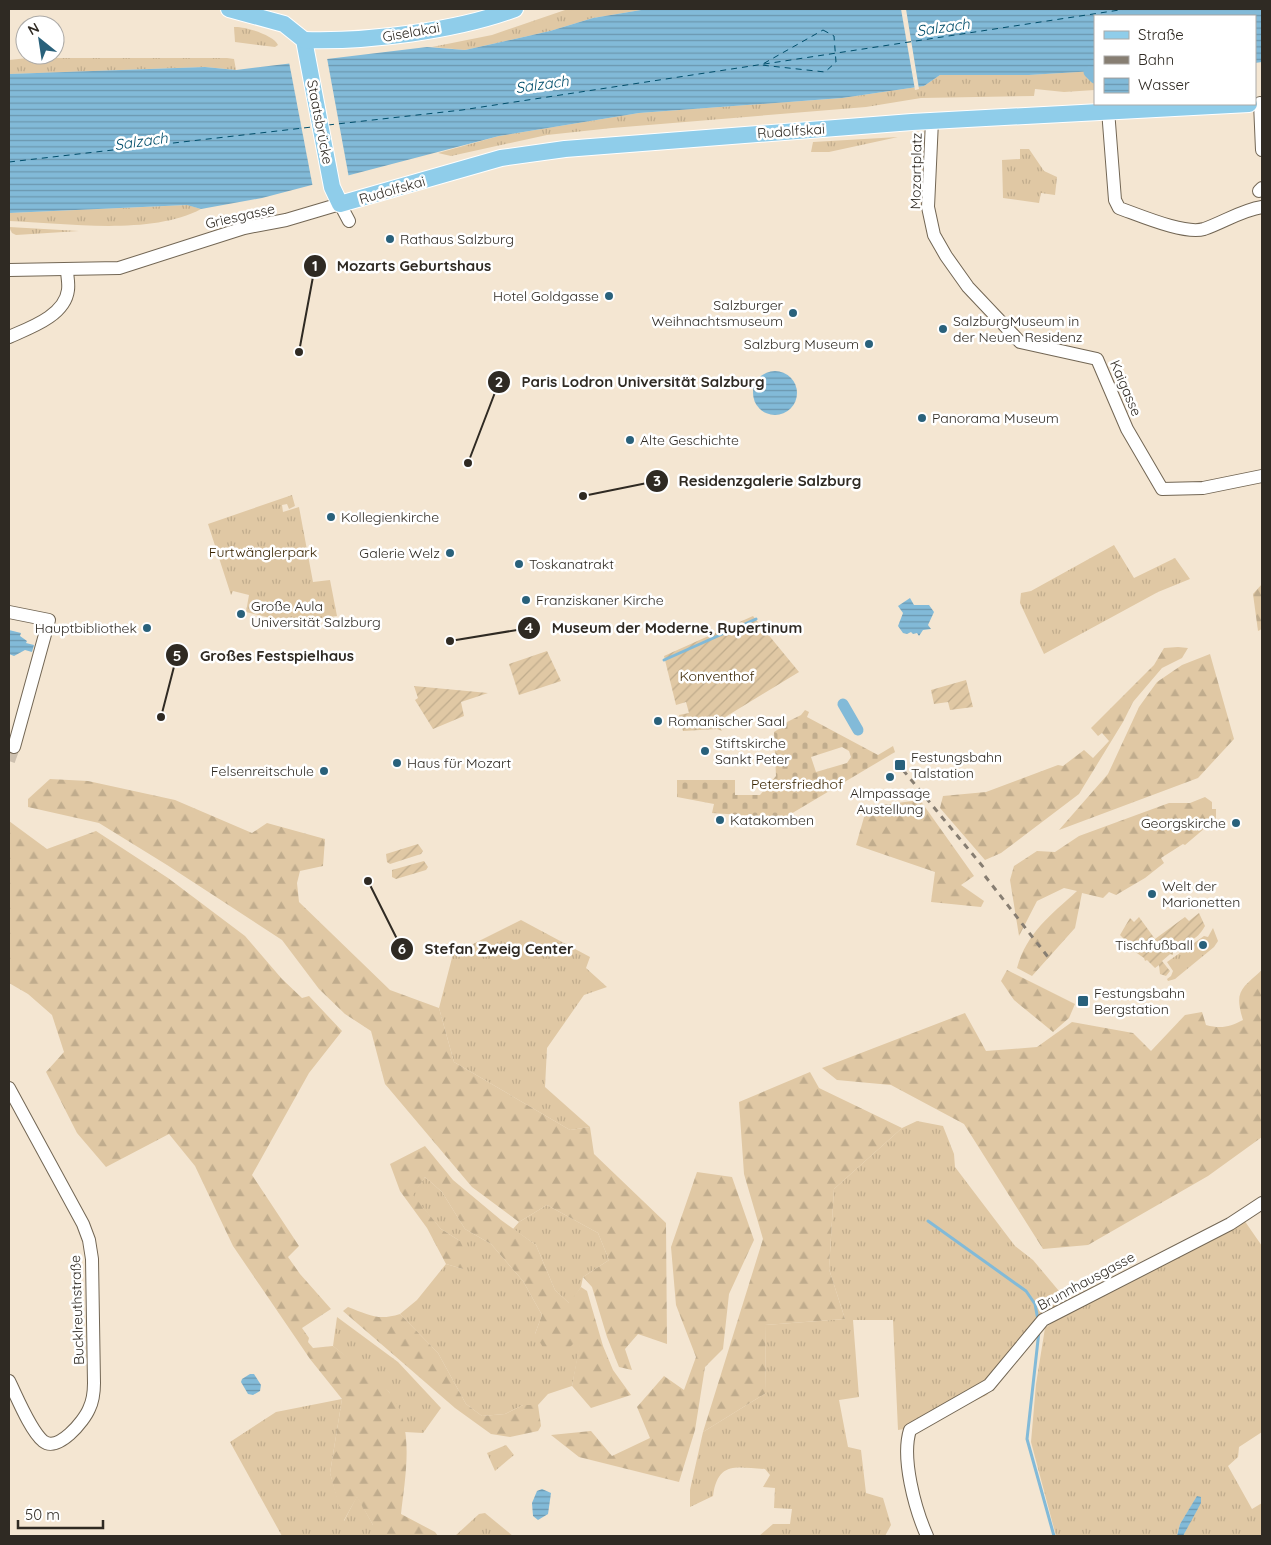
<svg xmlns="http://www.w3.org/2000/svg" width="1271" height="1545" font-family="Quicksand,sans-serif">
  <defs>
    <pattern id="grass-tufts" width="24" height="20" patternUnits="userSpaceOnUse" patternTransform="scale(1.25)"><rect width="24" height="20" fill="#e0c8a4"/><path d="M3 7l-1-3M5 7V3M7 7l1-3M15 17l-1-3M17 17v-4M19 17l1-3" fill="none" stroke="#c0ac8d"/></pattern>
    <pattern id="forest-firs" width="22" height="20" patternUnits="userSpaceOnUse" patternTransform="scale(1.25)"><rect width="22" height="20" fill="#e0c8a4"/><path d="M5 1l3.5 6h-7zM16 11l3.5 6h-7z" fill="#c0ac8d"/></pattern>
    <pattern id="cemetery-stones" width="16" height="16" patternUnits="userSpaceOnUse" patternTransform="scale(1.25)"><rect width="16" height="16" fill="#e0c8a4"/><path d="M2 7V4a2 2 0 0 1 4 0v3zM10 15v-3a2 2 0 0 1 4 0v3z" fill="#c0ac8d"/></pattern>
    <pattern id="garden-furrows" width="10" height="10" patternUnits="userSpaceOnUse" patternTransform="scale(1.25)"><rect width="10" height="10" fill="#e0c8a4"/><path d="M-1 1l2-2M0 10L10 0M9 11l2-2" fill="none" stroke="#c0ac8d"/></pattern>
    <pattern id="water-rules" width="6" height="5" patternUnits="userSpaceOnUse" patternTransform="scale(1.25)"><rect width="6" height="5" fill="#82bad8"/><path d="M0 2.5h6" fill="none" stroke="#6b97af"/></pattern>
  </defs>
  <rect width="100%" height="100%" fill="#f4e6d2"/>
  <!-- grass -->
  <g fill="url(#grass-tufts)">
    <polygon points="568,9 647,9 593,18 550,31 465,50 432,47 492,35"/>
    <path d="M234,27C244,26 274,35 278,45L275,47L235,42Z"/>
    <polygon points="28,58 227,58 234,59 236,70 205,67 9,74 9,60"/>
    <polygon points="1095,71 1095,90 1064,92 1035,89 1034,96 921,98 866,107 612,128 547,135 451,156 438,153 499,136 639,113 842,98 924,86 940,75 1028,75"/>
    <polygon points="898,137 829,152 811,152 813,142"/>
    <polygon points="1020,149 1029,149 1044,171 1057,177 1055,195 1041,193 1039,203 1003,198 1002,160 1020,159"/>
    <path d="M188,205L201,209C151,236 64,223 9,221V213Z"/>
    <polygon points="9,227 79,231 16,235 12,233"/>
    <polygon points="292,495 295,506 289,509 287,504 282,505 283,512 299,507 313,582 330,580 337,616 313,619 313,628 246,612 249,595 233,591 231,595 208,524"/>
    <polygon points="1114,545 1134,578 1175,558 1190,579 1158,592 1044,654 1020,603 1021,593 1031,591"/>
    <polygon points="521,920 590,957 586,968 607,987 584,995 547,1048 545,1087 590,1127 570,1130 454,1062 439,1008 453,954"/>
    <polygon points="1213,928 1218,941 1214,947 1175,979 1168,981 1167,979 1171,976 1173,971 1167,962 1204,936 1208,937"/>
    <path d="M917,1121L943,1126L954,1154L955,1167L1015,1246L1033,1260L1064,1297L987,1395L923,1426L898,1430L893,1320H853L859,1397L839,1400L848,1447L861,1450L866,1493L883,1498L891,1525L885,1536H759L773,1524H790L792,1509L774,1508L775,1488L763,1487L770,1475L765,1469C737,1468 718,1460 713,1496L690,1507V1490L703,1432L766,1393L765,1325L845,1319L829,1269L834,1189L902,1128Z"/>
    <polygon points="425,1177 442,1192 465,1229 491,1244 523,1281 542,1315 535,1334 582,1335 572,1386 548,1394 538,1405 523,1405 505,1414 482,1416 466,1404 438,1353 400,1314 417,1300 446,1264 463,1269 460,1241 441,1229 412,1195"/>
    <polygon points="547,1205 598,1233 609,1260 583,1277 581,1287 570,1304 555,1290 536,1245 513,1229 519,1222"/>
    <polygon points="1244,1220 1262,1246 1262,1432 1239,1447 1238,1457 1228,1466 1252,1509 1262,1503 1262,1536 1183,1536 1195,1512 1197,1497 1180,1524 1177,1536 1056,1536 1031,1442 1036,1384 1045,1328 1074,1307"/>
    <polygon points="337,1317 398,1362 441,1408 423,1433 405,1432 389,1392 333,1346"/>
    <polygon points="342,1399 330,1473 344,1521 357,1496 373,1525 373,1536 282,1536 230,1442 276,1412"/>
    <polygon points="506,1445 514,1455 495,1471 487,1453"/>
    <polygon points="485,1513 513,1536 455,1536 479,1514"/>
  </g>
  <!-- forest -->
  <g fill="url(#forest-firs)">
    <polygon points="1262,584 1262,629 1258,631 1253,594"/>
    <polygon points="1178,647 1188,648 1182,658 1162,668 1133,702 1123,722 1079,794 1001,853 985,860 940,808 943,796 986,792 1058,765 1063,766 1084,750 1093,758 1109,741 1102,733 1098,736 1091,728 1154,665 1164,648"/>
    <polygon points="1210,654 1234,739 1198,778 1059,830 1108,774 1139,707 1157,682 1182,665"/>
    <polygon points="50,779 88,781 175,800 252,833 267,823 325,839 323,866 300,871 297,883 299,902 390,990 439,1008 454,1062 570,1130 590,1127 594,1154 666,1223 667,1344 638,1334 625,1349 632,1370 619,1367 607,1337 592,1287 583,1277 609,1260 598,1233 547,1205 519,1222 472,1187 385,1084 371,1031 345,1014 319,989 282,940 167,865 99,823 28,807 28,799"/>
    <path d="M1205,797L1212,802V809H1216V826L1205,828L1185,845L1183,844L1161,858L1164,863L1145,878L1116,895L1109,892L1103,898L1082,893L1075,928L1032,976L1017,968C1027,932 1051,915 1077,891L1064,888L1037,901L1019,936L1010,880L1014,866L1037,851L1055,852L1079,836L1169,803H1190Z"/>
    <polygon points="920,800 974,876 961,885 984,901 981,907 931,902 935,872 856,845 867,807"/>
    <path d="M9,821L47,849L96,831L168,878L245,936L282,979L302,998L309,996L342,1031L309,1073L252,1175L299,1246L288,1257L300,1274L331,1309L302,1328L309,1338L308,1342L313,1348L333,1346C350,1360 376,1376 389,1392C416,1424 405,1477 401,1514L435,1532L438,1536H373V1525L357,1497L343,1522L330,1473L342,1399L310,1359L233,1246L195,1166L169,1134L106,1167L77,1133L46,1072L64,1052L52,1015L28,994L9,983Z"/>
    <polygon points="1007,970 1075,1004 1069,1018 1053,1032 1014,1000 1001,981"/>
    <path d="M1262,970V1137L1208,1176L1088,1245L1043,1249L964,1124L891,1085L837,1080L822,1068L965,1013L986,1051L1037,1047L1072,1022L1133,1033L1151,1051L1185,1015L1202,1012L1206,1025C1221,1029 1230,1027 1243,1020C1234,991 1241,989 1262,970Z"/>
    <polygon points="810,1072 819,1088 902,1128 834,1189 829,1269 845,1319 765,1325 766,1393 703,1432 763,1239 744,1174 739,1102"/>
    <polygon points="425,1146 453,1180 501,1220 536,1245 555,1290 569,1303 581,1287 587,1291 603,1346 613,1370 631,1395 591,1408 572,1386 581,1336 567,1350 544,1349 535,1334 542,1315 523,1281 491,1244 465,1229 442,1192 425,1177 413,1195 441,1229 460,1241 470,1262 463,1269 446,1264 427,1228 400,1191 390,1164"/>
    <polygon points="697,1172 732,1177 754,1240 729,1294 723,1349 705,1367 695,1430 679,1482 579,1457 551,1435 591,1431 612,1456 650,1438 637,1407 664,1376 684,1390 696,1357 676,1305 671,1247"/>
    <path d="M348,1307C369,1315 378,1321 400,1314L438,1353L466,1404L482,1416L505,1414L523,1405H538L541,1426L538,1431L510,1437L491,1434L455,1408L343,1311Z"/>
  </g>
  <!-- cemetery -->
  <path fill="url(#cemetery-stones)" fill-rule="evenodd" d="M805,710L809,712L807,717L878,755L893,746L895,752L784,818L712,813L714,804L677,797V780H735V795H760L776,776L774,732L782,727L781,725L801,715ZM842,747L849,751L851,757L847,763L816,772L811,757Z"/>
  <!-- garden -->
  <g fill="url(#garden-furrows)">
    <polygon points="753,616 799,672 717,722 722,731 717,729 683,731 679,715 689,713 686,702 676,705 664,656"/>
    <polygon points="547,651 561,681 519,695 509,664"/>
    <polygon points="966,680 973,707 950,710 948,702 934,704 931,690"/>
    <polygon points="414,686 488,693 461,702 464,716 433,729 415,700 418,698"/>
    <polygon points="418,844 423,851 421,854 390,864 387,862 386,854"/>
    <polygon points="424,861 428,867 426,870 396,879 392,877 392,870"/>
    <path d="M1199,913L1205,926C1196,942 1188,940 1173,952V955L1170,954L1162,961L1170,971L1166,976L1160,974L1159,965L1155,968L1147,960L1145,961L1144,958L1131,949V946L1120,935L1130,918L1134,922L1139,917L1155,939L1185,917L1189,921Z"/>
  </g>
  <!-- water -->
  <g fill="url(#water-rules)">
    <polygon points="647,9 1262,9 1262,62 1255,63 1255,16 1095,16 1095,71 1029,75 940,75 924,86 842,98 639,113 499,136 262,198 201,209 187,205 9,213 9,74 205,67 236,70 427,47 465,50 550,31 593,18"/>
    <circle cx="775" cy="393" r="22"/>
    <polygon points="910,598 914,605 929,605 934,612 928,625 931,629 923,630 919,636 917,633 913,634 911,632 907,634 903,633 898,626 903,613 898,606"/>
    <polygon points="9,630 21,633 20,636 27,641 26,643 34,645 32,652 25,650 14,656 9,654"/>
    <polygon points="250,1374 254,1374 261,1385 260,1391 253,1395 248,1394 241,1382 242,1379"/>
    <polygon points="542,1489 551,1493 548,1514 538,1520 533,1516 532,1503 537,1491"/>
    <polygon points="1197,1496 1201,1497 1201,1503 1183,1536 1177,1536 1180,1524"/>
  </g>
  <!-- pier -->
  <g fill="#f4e6d2">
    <polygon points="901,9 906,9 919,89 915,90"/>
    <polygon points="327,58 349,178 313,188 289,62"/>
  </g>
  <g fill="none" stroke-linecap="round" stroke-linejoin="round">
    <!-- stream -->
    <g stroke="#82bad8" stroke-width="3">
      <polyline points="664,660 756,619"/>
      <polyline points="928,1221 1026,1291 1035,1304 1038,1320"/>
      <polyline points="1039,1331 1027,1439 1054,1536"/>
    </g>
    <!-- canal -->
    <g stroke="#82bad8" stroke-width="11">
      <polyline points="1089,72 1095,78"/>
      <polyline points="843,704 858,730"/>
    </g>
    <!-- ferry -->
    <g stroke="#004e6b" stroke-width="1" stroke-dasharray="6 5" stroke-linecap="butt">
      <polygon points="823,30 834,36 836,62 825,72 761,65"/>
      <polyline points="328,125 462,110 1126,9"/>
      <polyline points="9,162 312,127"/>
    </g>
    <!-- minor-tunnel -->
    <polyline stroke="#cdc0af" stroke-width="12" stroke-dasharray="12 6" stroke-linecap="butt" points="9,761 14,747"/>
    <!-- minor casing -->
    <g stroke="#726654" stroke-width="14">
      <g id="minor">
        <polyline points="1260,103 1262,150"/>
        <path d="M1108,110L1115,200L1119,208C1139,215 1185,235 1204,229C1224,222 1242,210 1262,207"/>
        <polyline points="932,121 928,207 934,235 946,256 968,287 1020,342 1097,359 1127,429 1162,489 1203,488 1262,476"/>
        <polyline points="1259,191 1262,188"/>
        <polyline points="9,270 119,268 244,228 286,220 340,204 349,221"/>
        <path d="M9,337C29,328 65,316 68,290C69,283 67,276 67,270"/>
        <polyline points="9,612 49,620 14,747"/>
        <path d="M9,1088L83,1224L89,1240L92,1259L94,1383C94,1392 93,1401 89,1409C84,1421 58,1453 43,1441C30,1430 17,1397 9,1381"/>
        <path d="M927,1536C915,1509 901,1458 910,1430L989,1385L1043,1320L1230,1224L1262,1203"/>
      </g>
    </g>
    <!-- major casing -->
    <g stroke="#fff" stroke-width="18">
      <g id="major">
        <polyline points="229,9 284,24 304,40 332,187 340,204 501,158 565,149 912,122 1249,104"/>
        <path d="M304,40C368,42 455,31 515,9"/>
      </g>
    </g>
    <!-- minor -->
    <use href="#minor" stroke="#fff" stroke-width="12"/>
    <!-- major -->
    <use href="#major" stroke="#8fcdea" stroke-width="16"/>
    <!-- rail -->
    <g stroke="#877e72" stroke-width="3" stroke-dasharray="6 6" stroke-linecap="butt">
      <polyline points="903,770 984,868"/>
      <polyline points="985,876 1048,957"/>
    </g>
  </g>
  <!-- markers -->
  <g fill="#29617b" stroke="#fff" stroke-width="2">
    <circle cx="390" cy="239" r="5"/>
    <circle cx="609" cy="296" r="5"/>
    <circle cx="793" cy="313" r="5"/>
    <circle cx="943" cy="329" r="5"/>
    <circle cx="869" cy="344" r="5"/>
    <circle cx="922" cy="418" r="5"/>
    <circle cx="630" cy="440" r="5"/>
    <circle cx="331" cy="517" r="5"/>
    <circle cx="450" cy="553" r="5"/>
    <circle cx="519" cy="564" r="5"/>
    <circle cx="526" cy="600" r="5"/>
    <circle cx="241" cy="614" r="5"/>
    <circle cx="147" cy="628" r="5"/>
    <circle cx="658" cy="721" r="5"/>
    <circle cx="705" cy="751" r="5"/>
    <circle cx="397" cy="763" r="5"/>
    <rect x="894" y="759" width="12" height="12" rx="2.5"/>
    <circle cx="324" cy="771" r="5"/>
    <circle cx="890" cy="777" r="5"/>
    <circle cx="720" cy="820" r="5"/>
    <circle cx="1236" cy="823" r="5"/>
    <circle cx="1152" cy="894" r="5"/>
    <circle cx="1203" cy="945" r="5"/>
    <rect x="1077" y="995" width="12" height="12" rx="2.5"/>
  </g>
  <g text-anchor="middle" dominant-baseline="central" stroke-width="5" stroke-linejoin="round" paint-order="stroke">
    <!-- street labels -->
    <g font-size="14" fill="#2f2a23" stroke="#fff">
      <text transform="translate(411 32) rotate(-10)">Giselakai</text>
      <text transform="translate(320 122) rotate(79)">Staatsbrücke</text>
      <text transform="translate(791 131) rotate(-4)">Rudolfskai</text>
      <text transform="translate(916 171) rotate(-89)">Mozartplatz</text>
      <text transform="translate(392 190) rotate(-16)">Rudolfskai</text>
      <text transform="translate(240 216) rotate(-13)">Griesgasse</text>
      <text transform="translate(1126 388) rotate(67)">Kaigasse</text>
      <text transform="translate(1086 1281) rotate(-28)">Brunnhausgasse</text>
      <text transform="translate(77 1310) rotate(-92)">Bucklreuthstraße</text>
    </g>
    <!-- poi labels -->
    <g font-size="14" fill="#2f2a23" stroke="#fff" text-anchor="start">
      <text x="400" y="239">Rathaus Salzburg</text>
      <text x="599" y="296" text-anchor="end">Hotel Goldgasse</text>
      <text x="783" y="305" text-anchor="end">Salzburger<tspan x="783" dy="16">Weihnachtsmuseum</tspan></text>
      <text x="953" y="321">SalzburgMuseum in<tspan x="953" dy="16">der Neuen Residenz</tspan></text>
      <text x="859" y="344" text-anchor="end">Salzburg Museum</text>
      <text x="932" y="418">Panorama Museum</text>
      <text x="640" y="440">Alte Geschichte</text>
      <text x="341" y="517">Kollegienkirche</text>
      <text x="440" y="553" text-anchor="end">Galerie Welz</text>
      <text x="529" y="564">Toskanatrakt</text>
      <text x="536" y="600">Franziskaner Kirche</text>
      <text x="251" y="606">Große Aula<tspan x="251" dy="16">Universität Salzburg</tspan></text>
      <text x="137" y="628" text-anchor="end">Hauptbibliothek</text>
      <text x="668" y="721">Romanischer Saal</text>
      <text x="715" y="743">Stiftskirche<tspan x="715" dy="16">Sankt Peter</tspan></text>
      <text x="911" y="757">Festungsbahn<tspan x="911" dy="16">Talstation</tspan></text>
      <text x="407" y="763">Haus für Mozart</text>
      <text x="314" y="771" text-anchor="end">Felsenreitschule</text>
      <text x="890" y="793" text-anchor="middle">Almpassage<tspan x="890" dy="16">Austellung</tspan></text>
      <text x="730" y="820">Katakomben</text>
      <text x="1226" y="823" text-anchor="end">Georgskirche</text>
      <text x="1162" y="886">Welt der<tspan x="1162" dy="16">Marionetten</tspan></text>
      <text x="1193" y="945" text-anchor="end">Tischfußball</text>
      <text x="1094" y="993">Festungsbahn<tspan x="1094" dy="16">Bergstation</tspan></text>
    </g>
    <!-- park labels -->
    <g font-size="14" fill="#392400" stroke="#fff">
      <text x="263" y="552">Furtwänglerpark</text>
      <text x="717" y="676">Konventhof</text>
      <text x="797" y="784">Petersfriedhof</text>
    </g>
    <!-- water labels -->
    <g font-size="15" font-style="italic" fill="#004e6b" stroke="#fff">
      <text transform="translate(943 27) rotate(-8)">Salzach</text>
      <text transform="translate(542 84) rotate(-8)">Salzach</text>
      <text transform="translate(141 141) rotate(-8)">Salzach</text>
    </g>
  </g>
  <!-- callouts -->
  <path fill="none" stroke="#2f2a23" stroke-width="2" d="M299 352L315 266M468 463L499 382M583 496L657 481M450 641L529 628M161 717L177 655M368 881L402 949"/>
  <g fill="#2f2a23" stroke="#fff" stroke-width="2">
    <circle cx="299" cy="352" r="5"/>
    <circle cx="468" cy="463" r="5"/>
    <circle cx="583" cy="496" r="5"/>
    <circle cx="450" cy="641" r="5"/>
    <circle cx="161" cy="717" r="5"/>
    <circle cx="368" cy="881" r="5"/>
    <circle cx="315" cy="266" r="12"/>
    <circle cx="499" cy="382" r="12"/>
    <circle cx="657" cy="481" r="12"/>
    <circle cx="529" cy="628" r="12"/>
    <circle cx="177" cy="655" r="12"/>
    <circle cx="402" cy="949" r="12"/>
  </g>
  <g font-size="15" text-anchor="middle" font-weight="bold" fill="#fff">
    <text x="315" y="271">1</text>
    <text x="499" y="387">2</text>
    <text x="657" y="486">3</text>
    <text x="529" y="633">4</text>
    <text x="177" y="661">5</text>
    <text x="402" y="954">6</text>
  </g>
  <g font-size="15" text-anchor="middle" font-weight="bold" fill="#2f2a23" stroke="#fff" stroke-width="5" stroke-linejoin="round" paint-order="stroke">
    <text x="414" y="271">Mozarts Geburtshaus</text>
    <text x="643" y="387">Paris Lodron Universität Salzburg</text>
    <text x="770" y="486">Residenzgalerie Salzburg</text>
    <text x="677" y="633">Museum der Moderne, Rupertinum</text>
    <text x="277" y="661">Großes Festspielhaus</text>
    <text x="499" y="954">Stefan Zweig Center</text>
  </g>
  <!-- border -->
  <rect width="1271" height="1545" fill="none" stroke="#2f2a23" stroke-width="20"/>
  <!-- legend -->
  <rect x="1094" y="15" width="162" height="90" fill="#ffffff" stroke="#acaaa7"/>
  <rect x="1104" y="31" width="25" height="8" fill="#8fcdea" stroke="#acaaa7"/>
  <text x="1138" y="40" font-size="15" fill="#2f2a23">Straße</text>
  <rect x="1104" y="56" width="25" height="8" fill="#877e72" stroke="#acaaa7"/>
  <text x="1138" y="65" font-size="15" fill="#2f2a23">Bahn</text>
  <rect x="1104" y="78" width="25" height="15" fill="url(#water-rules)" stroke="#acaaa7"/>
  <text x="1138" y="90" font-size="15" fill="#2f2a23">Wasser</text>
  <!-- north arrow -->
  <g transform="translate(40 40) rotate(330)"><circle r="24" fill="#ffffff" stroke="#acaaa7"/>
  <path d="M0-4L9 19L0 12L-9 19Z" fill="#29617b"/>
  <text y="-8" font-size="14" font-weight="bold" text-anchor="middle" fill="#2f2a23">N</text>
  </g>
  <!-- scale -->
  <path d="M18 1520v8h85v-8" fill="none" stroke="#2f2a23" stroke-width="2.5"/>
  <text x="25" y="1520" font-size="15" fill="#2f2a23" stroke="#ffffff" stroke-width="4" paint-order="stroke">50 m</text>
</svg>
